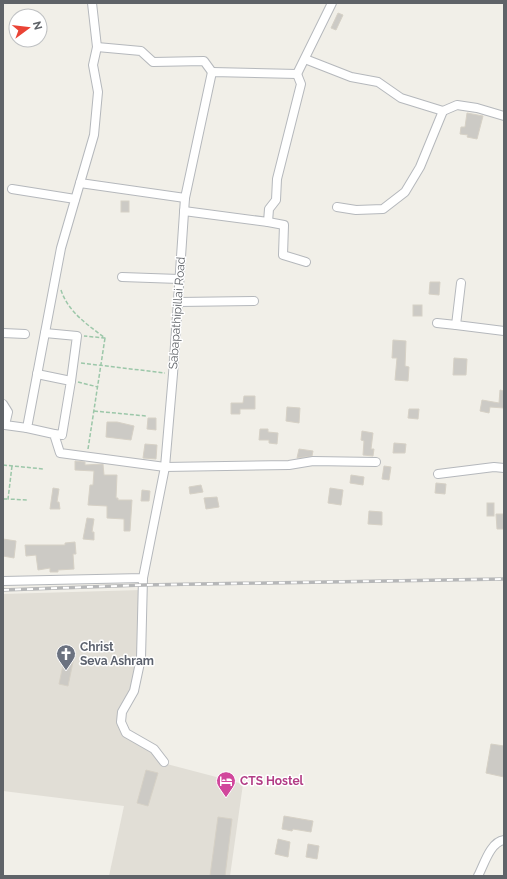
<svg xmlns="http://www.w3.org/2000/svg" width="507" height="879" font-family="Raleway,sans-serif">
  <rect width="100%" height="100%" fill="#f1efe8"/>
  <!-- education -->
  <polygon fill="#e1ded6" points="141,590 139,658 132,690 119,722 153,750 163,763 243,784 230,876 109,876 124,806 3,791 3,594"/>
  <!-- building -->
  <g fill="#cccac5" stroke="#d6d1c6">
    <polygon points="338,13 343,15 336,30 331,28"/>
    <polygon points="467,113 483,116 477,139 467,137 468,135 460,134 461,127 465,127"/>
    <rect x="121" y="201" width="8" height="11"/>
    <polygon points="430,282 440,282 439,295 429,294"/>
    <rect x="413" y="305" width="9" height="11"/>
    <polygon points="393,340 406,341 405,366 409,367 408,381 395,380 397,358 392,358"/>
    <polygon points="454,358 467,359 466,375 453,375"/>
    <polygon points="500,390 504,391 504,408 490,407 489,413 480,411 482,400 499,403"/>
    <polygon points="244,396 255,396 255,409 240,409 240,414 231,414 231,403 243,403"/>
    <polygon points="287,407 300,408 299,423 286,421"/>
    <polygon points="409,409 419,409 418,419 408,418"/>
    <polygon points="148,418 156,418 156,430 147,429"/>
    <polygon points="107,422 117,422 134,426 131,440 106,437"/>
    <polygon points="260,429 268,429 268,432 278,433 277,444 269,443 269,440 259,440"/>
    <polygon points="362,431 373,433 371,449 374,449 373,456 363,455 364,441 361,440"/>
    <polygon points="394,443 406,444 405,453 393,453"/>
    <polygon points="145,444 157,445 156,459 143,458"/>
    <polygon points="299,449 313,451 312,456 297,458"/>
    <polygon points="75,461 85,462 85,465 103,464 104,475 117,475 116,498 118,498 118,500 132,500 130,531 124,531 124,519 107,518 107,506 88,505 90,485 93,485 94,471 75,470"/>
    <polygon points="384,466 391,467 389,480 382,479"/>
    <polygon points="351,475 364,477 363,485 350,483"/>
    <polygon points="436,483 446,484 445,494 435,493"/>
    <polygon points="201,485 203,492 190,494 189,487"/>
    <polygon points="53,488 59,489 57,502 59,502 60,509 50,509"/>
    <polygon points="330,488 343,490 341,505 328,503"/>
    <polygon points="142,490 150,491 149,501 141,501"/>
    <polygon points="217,497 219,507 206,509 204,498"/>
    <rect x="487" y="503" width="7" height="13"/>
    <polygon points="369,511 382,512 382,525 368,524"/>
    <polygon points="496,514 503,514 504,529 497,529"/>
    <polygon points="87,518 94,519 92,532 94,532 94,540 83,539"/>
    <polygon points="3,539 16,541 14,558 3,556"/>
    <polygon points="75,542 76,554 73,554 74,569 58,570 58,572 50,572 50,568 38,570 36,555 26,556 25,545 65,545 65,543"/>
    <polygon points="65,656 74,657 68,686 59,684"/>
    <polygon points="491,744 504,746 504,777 486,773"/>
    <polygon points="146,770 158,773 148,806 137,803"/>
    <polygon points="284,816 313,821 311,832 293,829 292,831 282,829"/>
    <polygon points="218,817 232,819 225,876 210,876"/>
    <polygon points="278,839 290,842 288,857 275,854"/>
    <polygon points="308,844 319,846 317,859 306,857"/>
  </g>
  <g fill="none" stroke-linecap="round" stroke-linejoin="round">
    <!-- minor casing -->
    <g stroke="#b5b8bc" stroke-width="10">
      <g id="minor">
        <polyline points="92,3 97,47 93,65 98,92 94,135 61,248 27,428 54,434 60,453 165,467 289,465 313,461 376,462"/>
        <polyline points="97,47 141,51 153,62 204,61 212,72"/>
        <polyline points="305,59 351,77 378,82 401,98 443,111 420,167 405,192 383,209 356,210 337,207"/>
        <polyline points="443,111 457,105 477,108 504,116"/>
        <polyline points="80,183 185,198"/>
        <polyline points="12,189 75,199"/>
        <polyline points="184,211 268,222 269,209 276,200 277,179 301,84 297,74"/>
        <polyline points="268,222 284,225 283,255 306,262"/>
        <polyline points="122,277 179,279"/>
        <polyline points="461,283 456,325 504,331"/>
        <polyline points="178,302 254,301"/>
        <polyline points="437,323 456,325"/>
        <polyline points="3,333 25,334"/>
        <polyline points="45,333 77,336 71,381"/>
        <polyline points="37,374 71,381 62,435 54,434"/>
        <polyline points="3,404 8,412 5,425 27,428"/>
        <polyline points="438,474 494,467 504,468"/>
        <polyline points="143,578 141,658 134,691 122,712 121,722 126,733 154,749 164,762"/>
        <polyline points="3,581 143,578 165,467 173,374 185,198 212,72 297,74 332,3"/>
        <path d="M478,876C484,865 490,842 504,840"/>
      </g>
    </g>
    <!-- path -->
    <g stroke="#9cc7a9" stroke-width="1.5" stroke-dasharray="4 2" stroke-linecap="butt">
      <path d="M61,290C68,312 88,325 105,338L84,336"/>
      <polyline points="81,363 165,373"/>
      <polyline points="78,382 98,387"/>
      <polyline points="94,411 146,416"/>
      <polyline points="88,449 105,338"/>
      <polyline points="3,465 44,469"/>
      <polyline points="12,466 8,499 28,500"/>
      <polyline points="3,499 8,499"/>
    </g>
    <!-- minor -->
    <use href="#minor" stroke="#fff" stroke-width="8"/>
    <!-- rail casing -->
    <g stroke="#b6b7b8" stroke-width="3.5">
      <polyline id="rail" points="3,590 143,585 504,579"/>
    </g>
    <!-- rail -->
    <use href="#rail" stroke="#fff" stroke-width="2" stroke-dasharray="6" stroke-linecap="butt"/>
  </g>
  <!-- icons -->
  <defs>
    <g id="church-pin" transform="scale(1)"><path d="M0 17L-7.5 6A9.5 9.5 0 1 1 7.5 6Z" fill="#6b7280" stroke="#fff"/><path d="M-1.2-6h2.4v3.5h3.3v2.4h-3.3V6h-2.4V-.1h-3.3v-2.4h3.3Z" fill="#fff"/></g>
    <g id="hotel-pin" transform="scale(1)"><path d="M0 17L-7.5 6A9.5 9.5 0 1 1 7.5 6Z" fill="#d1479c" stroke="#fff"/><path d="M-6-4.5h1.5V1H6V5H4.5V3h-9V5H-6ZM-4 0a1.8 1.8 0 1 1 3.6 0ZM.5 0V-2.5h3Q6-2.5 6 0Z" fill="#fff"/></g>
  </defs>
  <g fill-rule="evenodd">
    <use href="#church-pin" x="66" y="654"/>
    <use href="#hotel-pin" x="226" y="781"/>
  </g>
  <g text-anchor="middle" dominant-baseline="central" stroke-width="3" stroke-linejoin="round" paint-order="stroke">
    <!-- street labels -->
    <g font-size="12" fill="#5f6368" stroke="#fff">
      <text transform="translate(177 313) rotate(-86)">Sabapathipillai Road</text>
    </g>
    <!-- worship labels -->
    <g font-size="12" font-weight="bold" fill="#5b616d" stroke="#fff" text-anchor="start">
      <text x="80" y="647">Christ<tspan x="80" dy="14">Seva Ashram</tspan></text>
    </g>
    <!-- hotel labels -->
    <g font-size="12" font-weight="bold" fill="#b23c85" stroke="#fff" text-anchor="start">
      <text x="240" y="781">CTS Hostel</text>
    </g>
  </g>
  <!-- border -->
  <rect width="507" height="879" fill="none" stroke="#5f6368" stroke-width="8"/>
  <!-- north arrow -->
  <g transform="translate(28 28) rotate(75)"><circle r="19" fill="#ffffff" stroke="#bfc1c3"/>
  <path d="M0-3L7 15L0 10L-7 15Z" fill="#ea4335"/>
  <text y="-6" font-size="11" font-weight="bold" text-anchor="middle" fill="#5f6368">N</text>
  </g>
</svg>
